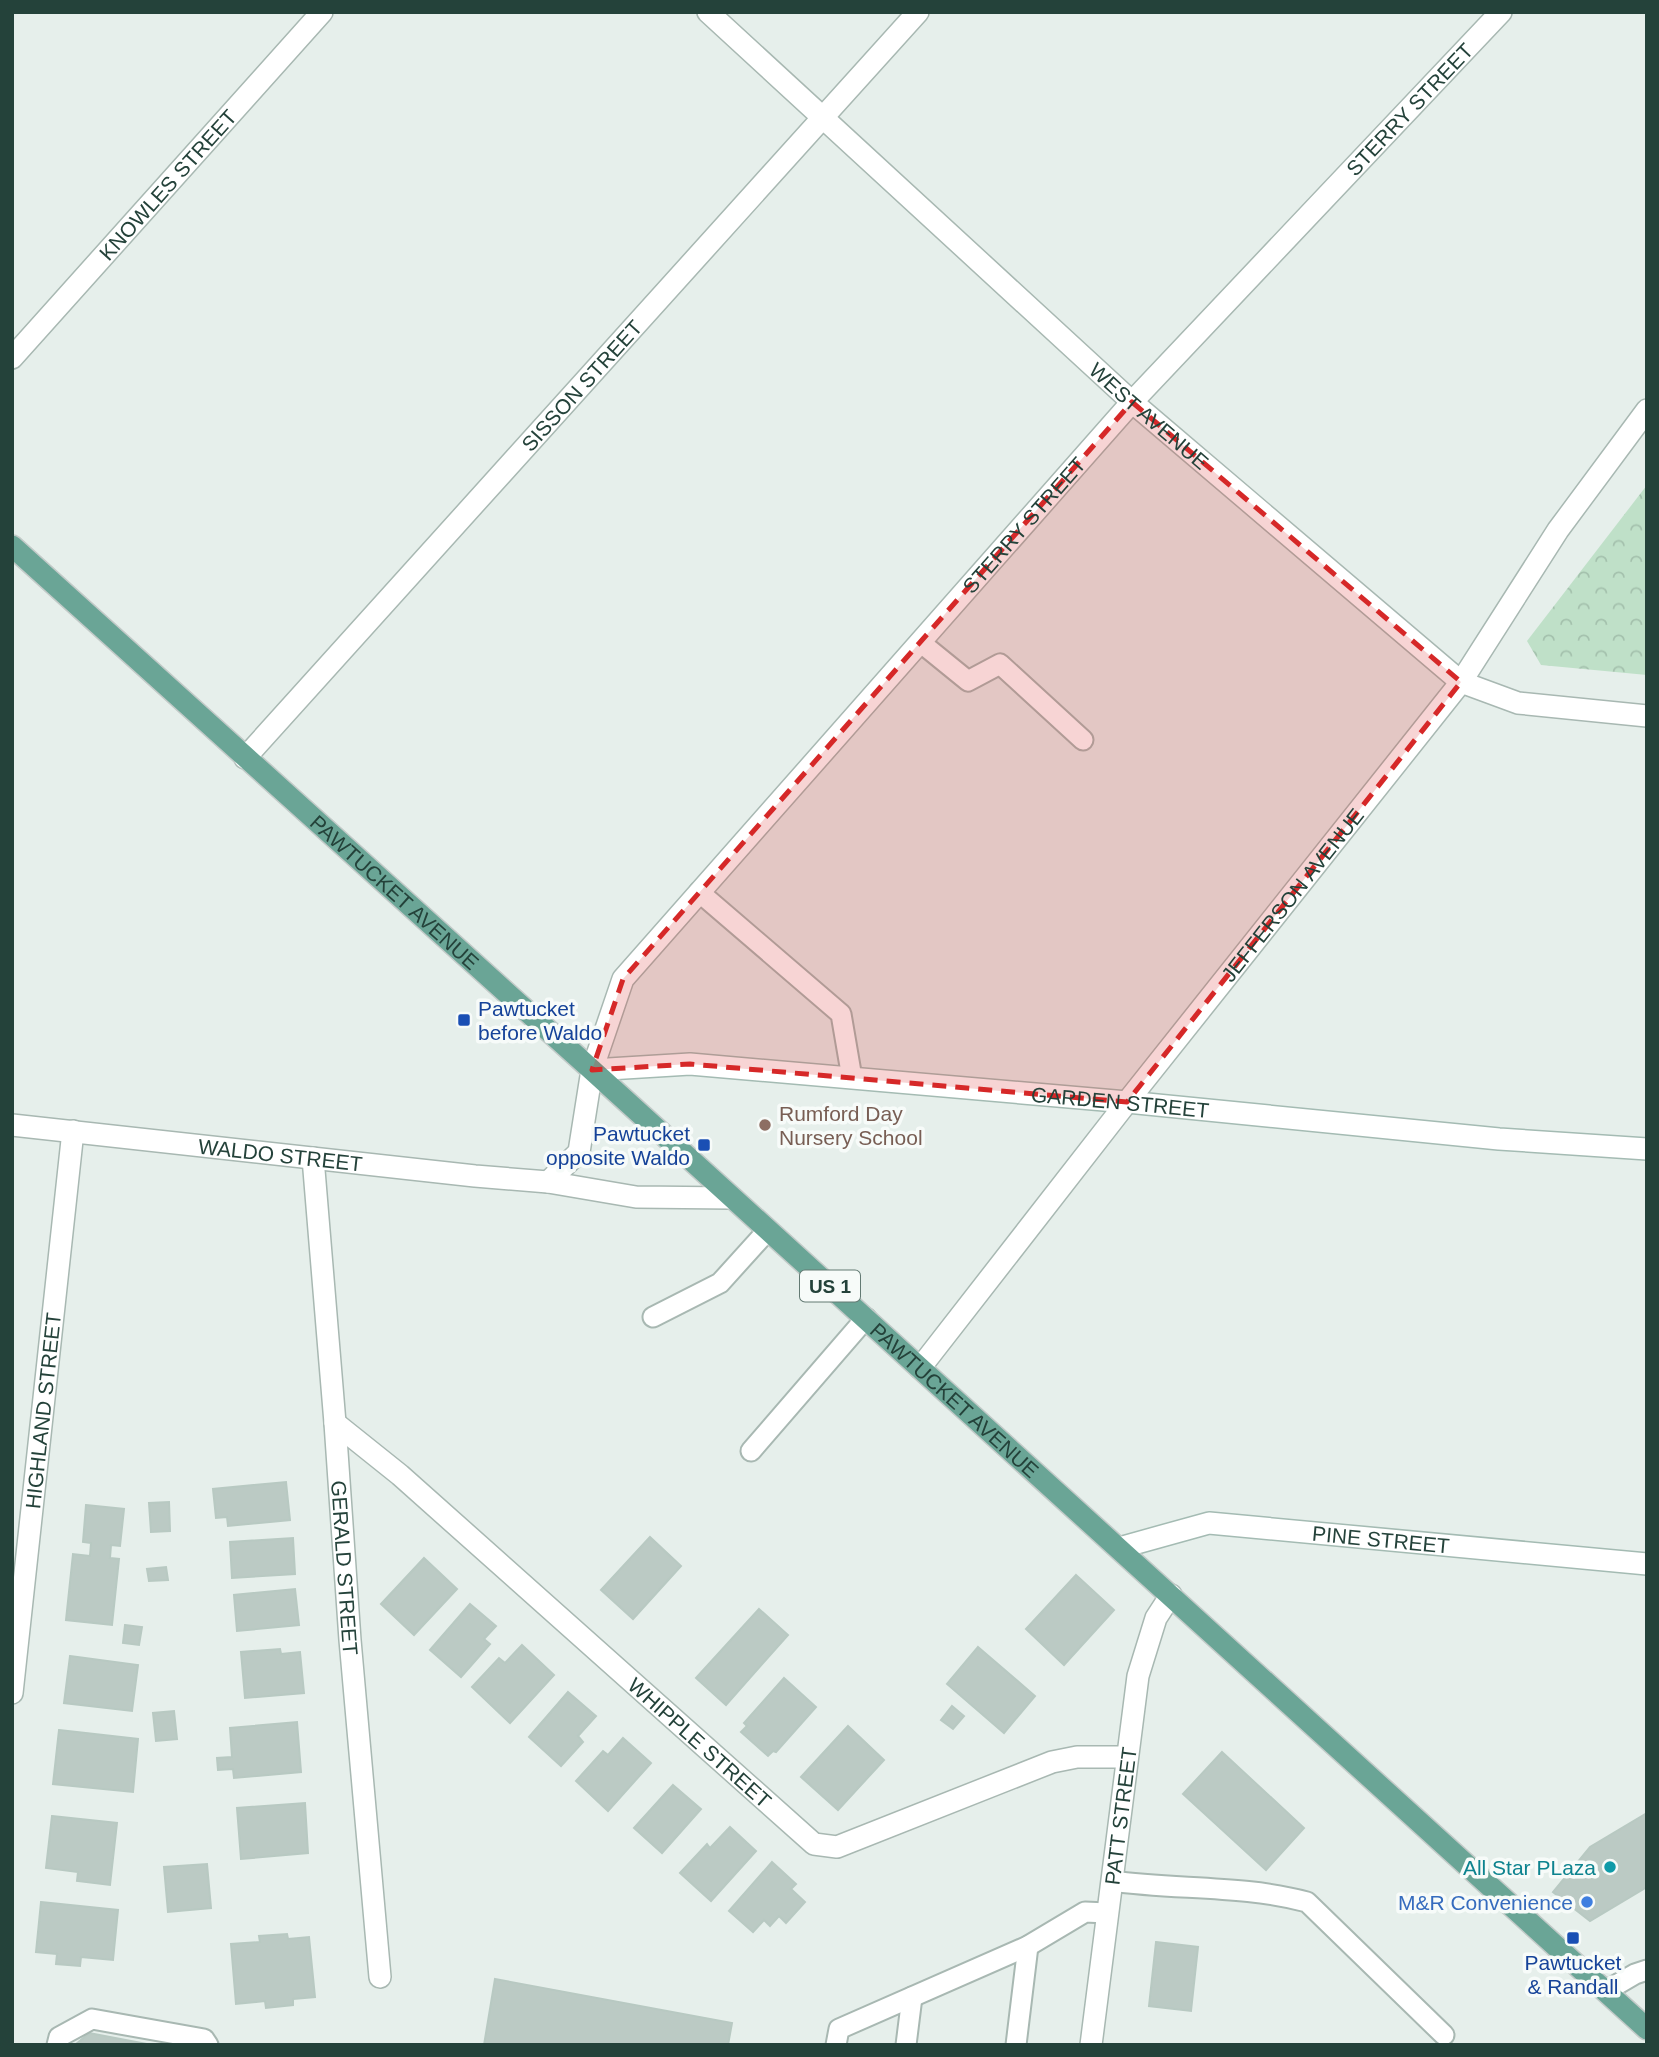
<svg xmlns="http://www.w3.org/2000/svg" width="1659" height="2057" font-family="Arial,sans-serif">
  <defs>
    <pattern id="park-crowns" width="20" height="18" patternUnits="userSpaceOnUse" patternTransform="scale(1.75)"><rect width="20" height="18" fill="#bfe0c8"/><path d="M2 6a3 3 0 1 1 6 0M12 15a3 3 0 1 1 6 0" fill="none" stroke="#a4c1ad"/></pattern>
  </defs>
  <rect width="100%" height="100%" fill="#e6efeb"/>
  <!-- park -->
  <polygon fill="url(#park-crowns)" points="1647,485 1647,675 1541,665 1527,641"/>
  <!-- building -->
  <g fill="#bbcac4" stroke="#b8c9c2" stroke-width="2">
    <polygon points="286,1482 290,1520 228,1526 227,1517 216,1518 213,1489"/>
    <polygon points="169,1502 170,1531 151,1532 149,1503"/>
    <polygon points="86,1505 124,1509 120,1546 111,1545 110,1558 119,1559 112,1625 66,1620 73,1554 90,1556 91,1543 83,1542"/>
    <polygon points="650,1537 681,1566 633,1619 601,1590"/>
    <polygon points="293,1538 295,1574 232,1578 230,1542"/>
    <polygon points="424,1558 457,1589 414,1635 381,1604"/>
    <polygon points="166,1567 168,1580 149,1581 147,1569"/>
    <polygon points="1076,1575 1114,1610 1064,1665 1026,1629"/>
    <polygon points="295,1589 299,1625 237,1631 234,1595"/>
    <polygon points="470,1604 496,1626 484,1639 490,1644 461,1677 430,1650"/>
    <polygon points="759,1609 788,1635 726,1705 696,1678"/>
    <polygon points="125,1625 142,1627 139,1645 123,1643"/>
    <polygon points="522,1645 554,1675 510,1723 472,1687 499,1658 505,1663"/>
    <polygon points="978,1647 1035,1696 1004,1733 947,1684"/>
    <polygon points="280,1649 281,1654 300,1652 304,1693 245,1698 241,1652"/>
    <polygon points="70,1656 138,1665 132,1711 64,1703"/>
    <polygon points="784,1678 816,1707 776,1752 773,1751 768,1756 741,1732 747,1726 744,1723"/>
    <polygon points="568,1692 596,1716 578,1736 583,1742 561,1766 529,1737"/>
    <polygon points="952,1706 964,1716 953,1729 941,1720"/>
    <polygon points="174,1711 177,1739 156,1741 153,1713"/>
    <polygon points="297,1722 301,1772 234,1778 233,1769 218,1770 217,1758 232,1757 230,1728"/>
    <polygon points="848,1726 884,1760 838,1810 801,1777"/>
    <polygon points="59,1730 138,1739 133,1792 53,1784"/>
    <polygon points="623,1738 651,1763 608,1811 576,1781 603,1751 608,1755"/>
    <polygon points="1222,1752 1304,1828 1266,1870 1183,1794"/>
    <polygon points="673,1785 701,1809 662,1853 634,1828"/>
    <polygon points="305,1803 308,1853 241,1859 237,1808"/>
    <polygon points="1647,1813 1647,1887 1590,1921 1553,1892 1590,1847"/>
    <polygon points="52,1816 117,1823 110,1885 77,1881 78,1872 46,1868"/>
    <polygon points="730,1827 756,1851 711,1901 680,1873 707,1844 710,1848"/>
    <polygon points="772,1862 796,1884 791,1889 805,1902 786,1923 779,1916 770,1926 764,1920 753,1932 729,1911"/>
    <polygon points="207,1864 211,1908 168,1912 164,1867"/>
    <polygon points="41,1902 118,1910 113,1960 81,1957 80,1966 56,1964 57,1954 36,1952"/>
    <polygon points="287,1934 288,1939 309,1937 315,1997 293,1999 293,2005 266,2008 265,2001 236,2004 231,1944 260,1942 259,1936"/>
    <polygon points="1156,1942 1198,1947 1191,2011 1149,2006"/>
    <polygon points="495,1979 732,2023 728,2045 484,2045"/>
    <polygon points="89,2033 152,2045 75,2045"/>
  </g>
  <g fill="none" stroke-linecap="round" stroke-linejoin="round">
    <!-- service casing -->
    <g stroke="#a8b8b2" stroke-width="23">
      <g id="service">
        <polyline points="920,642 968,681 1000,664 1083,740"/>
        <polyline points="699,892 841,1014 852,1078"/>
        <polyline points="653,1317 720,1283 768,1230"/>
        <polyline points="751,1451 866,1318"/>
        <path d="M1112,1881C1176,1890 1244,1885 1307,1902L1444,2035"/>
        <polyline points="1606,1991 1635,1974 1647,1970"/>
        <polyline points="57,2045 59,2037 92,2019 204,2039 208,2045"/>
        <polyline points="836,2045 839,2029 1028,1946 1085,1912 1107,1913"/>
        <polyline points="906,2045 912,1997"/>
        <polyline points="1016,2045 1028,1946"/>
      </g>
    </g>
    <!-- minor casing -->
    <g stroke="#a8b8b2" stroke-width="24">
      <g id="minor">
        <path id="s1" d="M12,358L322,12"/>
        <path id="s2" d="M245,758L918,12"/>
        <path id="s3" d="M12,1125L475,1176L548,1182L579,1152L592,1070L623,979L1132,402L1501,12"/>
        <path id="s4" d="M313,1158L335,1423L350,1640L380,1977"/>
        <polyline points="548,1182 636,1197 732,1198"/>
        <path id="s5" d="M920,1368L1127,1102L1461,682L1558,530L1647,410"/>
        <path id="s6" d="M335,1423L400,1475L814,1844L837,1847L1052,1762L1077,1757H1127"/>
        <path id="s7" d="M12,1693L73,1131"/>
        <path id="s8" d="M1091,2045L1138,1676L1156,1618L1171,1595"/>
      </g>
    </g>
    <!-- tertiary casing -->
    <g stroke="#a8b8b2" stroke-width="24">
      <g id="tertiary">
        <path id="s9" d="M708,12L1132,402L1461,682L1518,703L1647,716"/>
      </g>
    </g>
    <!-- secondary casing -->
    <g stroke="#a4bbb3" stroke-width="24">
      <g id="secondary">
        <path id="s10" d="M592,1070L690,1064L1127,1102L1499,1139L1647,1149"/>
        <path id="s11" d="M1119,1548L1209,1523L1647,1564"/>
      </g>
    </g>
    <!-- primary casing -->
    <g stroke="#c2cac8" stroke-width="24">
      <g id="primary">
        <path id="s12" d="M12,546L592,1070L1647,2029"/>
      </g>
    </g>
    <!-- service -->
    <use href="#service" stroke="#fff" stroke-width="19"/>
    <!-- minor -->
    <use href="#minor" stroke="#fff" stroke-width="21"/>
    <!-- tertiary -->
    <use href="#tertiary" stroke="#fff" stroke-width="21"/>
    <!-- secondary -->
    <use href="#secondary" stroke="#fff" stroke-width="21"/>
    <!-- primary -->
    <use href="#primary" stroke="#6aa596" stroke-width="21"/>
  </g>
  <!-- marked area -->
  <path fill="#d62828" fill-opacity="0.2" stroke="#d62828" stroke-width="5" stroke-dasharray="14 9" stroke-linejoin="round" d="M1132,402L1461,682L1127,1102L690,1064L592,1070L623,979Z"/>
  <!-- markers -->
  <g fill="#1a4fb4" stroke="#f7fbf9" stroke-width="2.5">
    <rect x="457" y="1013" width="14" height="14" rx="3.5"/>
    <rect x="697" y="1138" width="14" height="14" rx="3.5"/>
    <rect x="1566" y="1931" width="14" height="14" rx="3.5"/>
  </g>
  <circle fill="#8d6e63" stroke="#f7fbf9" stroke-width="2.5" cx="765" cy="1125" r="7"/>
  <circle fill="#0f9aa8" stroke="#f7fbf9" stroke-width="2.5" cx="1610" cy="1867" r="7"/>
  <circle fill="#3f7fe0" stroke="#f7fbf9" stroke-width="2.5" cx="1587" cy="1902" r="7"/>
  <g text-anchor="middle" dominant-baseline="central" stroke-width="7" stroke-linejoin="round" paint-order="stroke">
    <!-- shield labels -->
    <rect fill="#f7fbf9" stroke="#637a73" stroke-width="2" x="800" y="1270.5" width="60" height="31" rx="5"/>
    <g font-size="19" font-weight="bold" fill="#24423a">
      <text x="830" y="1286">US 1</text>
    </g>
    <!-- street labels -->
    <g font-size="21" fill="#24423a" stroke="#f7fbf9">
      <text stroke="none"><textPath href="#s3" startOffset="1934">STERRY STREET</textPath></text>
      <text stroke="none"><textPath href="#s1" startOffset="233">KNOWLES STREET</textPath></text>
      <text stroke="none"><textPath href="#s2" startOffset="502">SISSON STREET</textPath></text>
      <text stroke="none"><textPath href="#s9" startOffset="598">WEST AVENUE</textPath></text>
      <text stroke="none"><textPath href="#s3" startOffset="1367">STERRY STREET</textPath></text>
      <text stroke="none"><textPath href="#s12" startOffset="516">PAWTUCKET AVENUE</textPath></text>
      <text stroke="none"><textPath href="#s5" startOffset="602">JEFFERSON AVENUE</textPath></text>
      <text stroke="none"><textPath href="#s10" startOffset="530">GARDEN STREET</textPath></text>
      <text stroke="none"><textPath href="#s3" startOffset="270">WALDO STREET</textPath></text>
      <text stroke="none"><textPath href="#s12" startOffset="1272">PAWTUCKET AVENUE</textPath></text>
      <text stroke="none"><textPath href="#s7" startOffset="284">HIGHLAND STREET</textPath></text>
      <text stroke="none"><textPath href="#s11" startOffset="266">PINE STREET</textPath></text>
      <text stroke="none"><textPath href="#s4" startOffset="411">GERALD STREET</textPath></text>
      <text stroke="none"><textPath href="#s6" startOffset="485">WHIPPLE STREET</textPath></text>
      <text stroke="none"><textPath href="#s8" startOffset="231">PATT STREET</textPath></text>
    </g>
    <!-- transit labels -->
    <g font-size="21" fill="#164399" stroke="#f7fbf9" text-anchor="start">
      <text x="478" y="1008">Pawtucket<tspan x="478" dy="24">before Waldo</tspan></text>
      <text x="690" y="1133" text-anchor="end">Pawtucket<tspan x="690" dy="24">opposite Waldo</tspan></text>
      <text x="1573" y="1962" text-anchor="middle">Pawtucket<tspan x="1573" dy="24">&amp; Randall</tspan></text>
    </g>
    <!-- education labels -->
    <g font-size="21" fill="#785e54" stroke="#f7fbf9" text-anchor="start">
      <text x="779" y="1113">Rumford Day<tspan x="779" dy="24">Nursery School</tspan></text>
    </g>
    <!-- culture labels -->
    <g font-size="21" fill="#0d838f" stroke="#f7fbf9" text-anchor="end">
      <text x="1596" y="1867">All Star PLaza</text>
    </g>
    <!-- shop labels -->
    <g font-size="21" fill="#366cbe" stroke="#f7fbf9" text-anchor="end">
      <text x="1573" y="1902">M&amp;R Convenience</text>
    </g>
  </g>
  <!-- border -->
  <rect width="1659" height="2057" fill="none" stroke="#24423a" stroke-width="28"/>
</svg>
